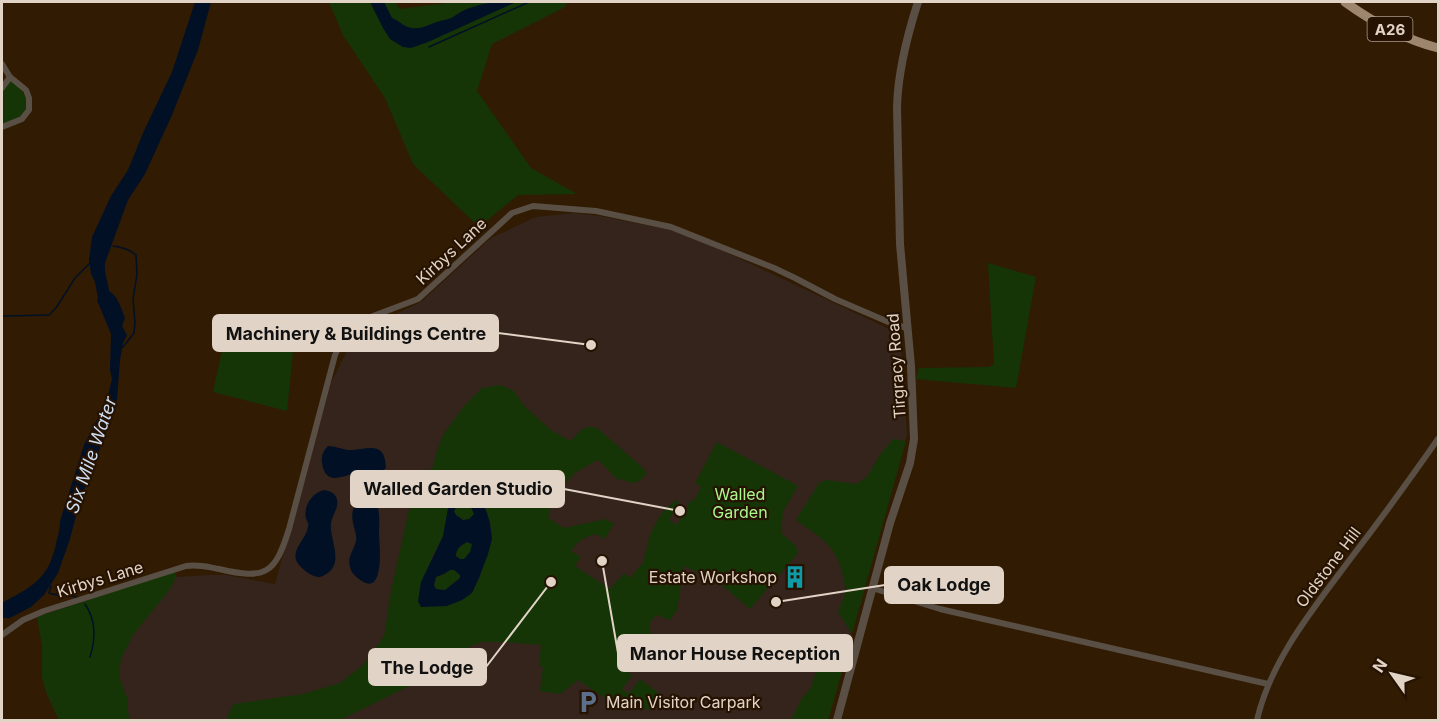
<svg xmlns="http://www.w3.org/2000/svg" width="1440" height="722" font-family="Inter,sans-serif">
  <rect width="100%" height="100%" fill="#311c03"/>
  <!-- education -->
  <polygon fill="#34241b" points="575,213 600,216 685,233 900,334 907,435 828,720 59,720 46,692 42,677 42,645 37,617 175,571 176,577 210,575 226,575 275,584 331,383 353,339 376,323 421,302 491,238 536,217"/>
  <!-- green -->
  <g fill="#153507" fill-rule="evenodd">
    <polygon points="329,2 395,2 400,9 455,2 568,2 565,7 492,44 477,91 531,168 577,194 518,195 479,227 413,164 385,98 343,35"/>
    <path d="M10,79C20,88 37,103 21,117C16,120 7,122 2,124V90Z"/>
    <polygon points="988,263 1036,277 1016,388 916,379 919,368 989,367 994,364"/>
    <polygon points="230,314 296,322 287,411 213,392"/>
    <path d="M500,385L514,391L524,406L552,431L571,441C579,432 583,424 597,428L641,466L647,473C638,484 634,485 621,479L618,480L598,460L576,472L554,495L548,518L564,528L606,519L614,524L604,539L596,534C585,537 577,541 571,551L581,557L575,566L610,589L624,573L630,578L643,563L650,535L658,519L662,513L676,500L679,501L669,520L677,525L691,500L694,501L701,487L695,483L717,442L798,486L783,512L781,533L796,546L798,553L750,609L716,580L684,566L677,610L670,620L656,615L649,624L652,640L628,672L632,676L622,689L629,694L640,679L661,695L649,710C637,705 622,699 612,711L608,706V700L578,680L560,694L540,691L543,667L539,666L541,645L505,642H482L451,654L438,664L426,678L340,720H228V715L234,704L303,694L340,683L363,665L384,636L391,591L415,483L433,467L436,454L443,435L464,406L482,388ZM469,486L490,523L492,539L479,578L434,606L422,607L432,557L443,536L447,517Z"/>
    <path d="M893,439L906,441L852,634L838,612C840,606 843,600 845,594C846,589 844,581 843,576C836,544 820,538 796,520L819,483L826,480L856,484L867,477L880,455Z"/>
    <path d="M463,504C469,504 472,508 474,514L469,519L463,520L455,515L454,511L458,505Z"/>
    <path d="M467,542L472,544L470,552L464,559H460L456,556C456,549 461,545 467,542Z"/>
    <polygon points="450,570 454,570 460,575 460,578 445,590 436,589 434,585 437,577 444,574"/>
    <polygon points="175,571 175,579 170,589 133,635 121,659 119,677 127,698 129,720 59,720 46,692 42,677 42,645 37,617"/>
    <polygon points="834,665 844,665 828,720 791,720 802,698 810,689 816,672 821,666 828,667"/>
  </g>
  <!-- water -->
  <g fill="#011025" fill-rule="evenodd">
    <path d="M195,2H211L198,50L172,115L145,174L128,200L105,263C104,273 108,280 109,291C118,296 121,308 125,318L122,326L127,335L123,343L120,360L117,399L111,419L79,504L70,539L58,573L44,595L31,607L10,618H2V603C31,587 48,580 56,544C58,535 60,531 60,521L84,445L107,400L112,379L110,370L111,334L97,300L98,298L95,282L91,274L89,260L92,237L111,196L128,170L143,133L172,72Z"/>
    <path d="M370,2H384L392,18C398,20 402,25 408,27C420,31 429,24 440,21C444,20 450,19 453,17C459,13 463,10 470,8C486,2 500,1 516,2L428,42L411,48L403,47L390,39L383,28Z"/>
    <path d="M328,446C335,446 341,449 348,450C365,451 385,438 386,468L379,473C374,473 370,471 365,471C350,471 326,491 322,463C321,456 323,451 328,446Z"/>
    <path d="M460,478L465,480L486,510L490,523L492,539L488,554L479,578L472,593L462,600L447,606L421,607L418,601L421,582L443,536L452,486L455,481ZM463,504C469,504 472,508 474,514L469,519L463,520L456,515L454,511L458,505ZM467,542L472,544L470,552L464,559H460L456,556C456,549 461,545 467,542ZM450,570H454L460,575V578L445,590L436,589L434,585L436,577L444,574Z"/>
    <path d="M324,490C330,491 336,493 337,500C339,508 332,515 331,523C329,539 345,563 326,574C323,576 322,577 318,577C312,576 306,572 302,568C285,553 306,541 308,527C309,521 307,523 306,518C303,506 313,492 324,490Z"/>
    <path d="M368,493C382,503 379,520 379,536C380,545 384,596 362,581C357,578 351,573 350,567C347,557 354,550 356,541C357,534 354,529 353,523C350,510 356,497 368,493Z"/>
  </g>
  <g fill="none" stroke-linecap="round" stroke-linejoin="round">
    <!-- stream -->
    <g stroke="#011025" stroke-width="1.5">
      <polyline points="429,47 529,2"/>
      <path d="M113,246C122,247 129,249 136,255L137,274L133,299L135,323L134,333L123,347L121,348"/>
      <polyline points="2,316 49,315 56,308 75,278 90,263"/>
      <path d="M51,586L49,593C58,597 68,593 78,598"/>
      <path d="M85,604C96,620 96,638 90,657"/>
    </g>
    <!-- minor -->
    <g stroke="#5a4f45" stroke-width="6">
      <polyline points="2,64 10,77 26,90 29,98 29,110 22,119 2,127"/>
      <polyline points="2,88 10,77"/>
      <polyline points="872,588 940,609 1268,684"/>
      <path d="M2,635L23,620L44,611L186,566C198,564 208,567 219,569C266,580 275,574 289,529L335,355L342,341L354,328L373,316L418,299L512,213L533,206L596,211L671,227L774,268L795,278L835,299L893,324L907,328"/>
      <path d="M1257,720C1271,659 1314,608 1351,558C1381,519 1410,479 1438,439"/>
    </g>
    <!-- tertiary -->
    <path stroke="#5a4f45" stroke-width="8" d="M837,720L890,523L910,463L914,439L911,366L900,244L897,107C898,71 907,36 918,2"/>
    <!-- trunk -->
    <path stroke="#9e856e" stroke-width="9" d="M1345,2C1374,23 1404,39 1438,48"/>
  </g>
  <!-- icons -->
  <defs>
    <g id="building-bare" transform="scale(1.8)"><path d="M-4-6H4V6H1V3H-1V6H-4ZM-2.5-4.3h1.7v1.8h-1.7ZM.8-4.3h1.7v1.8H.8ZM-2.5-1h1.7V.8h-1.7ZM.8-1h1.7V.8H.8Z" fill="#0f9aa8" stroke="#261200" stroke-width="2.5" paint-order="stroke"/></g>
    <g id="parking-bare" transform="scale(1.8)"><path d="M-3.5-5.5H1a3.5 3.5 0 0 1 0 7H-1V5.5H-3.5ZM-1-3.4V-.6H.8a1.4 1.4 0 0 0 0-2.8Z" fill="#5c6f8a" stroke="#261200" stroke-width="2.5" paint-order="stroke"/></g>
  </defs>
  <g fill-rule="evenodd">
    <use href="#building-bare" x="795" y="577"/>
    <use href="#parking-bare" x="588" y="702"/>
  </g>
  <g text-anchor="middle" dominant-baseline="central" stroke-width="4.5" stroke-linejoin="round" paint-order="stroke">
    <!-- shield labels -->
    <rect fill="#261200" stroke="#a9998a" stroke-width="1.5" x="1367.5" y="17" width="45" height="24" rx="4.5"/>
    <g font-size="15" font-weight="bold" fill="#e1d3c5">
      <text x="1390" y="29">A26</text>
    </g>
    <!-- street labels -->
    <g font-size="16" fill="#e1d3c5" stroke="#261200">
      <text transform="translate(451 251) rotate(-43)">Kirbys Lane</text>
      <text transform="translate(896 366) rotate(-94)">Tirgracy Road</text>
      <text transform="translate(1328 567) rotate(-53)">Oldstone Hill</text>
      <text transform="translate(100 579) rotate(-17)">Kirbys Lane</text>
    </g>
    <!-- park labels -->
    <g font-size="16" fill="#a9f78d" stroke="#261200">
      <text x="740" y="494">Walled<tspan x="740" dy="18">Garden</tspan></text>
    </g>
    <!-- poi labels -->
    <g font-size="16" fill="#e1d3c5" stroke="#261200" text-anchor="end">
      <text x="777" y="577">Estate Workshop</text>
      <text x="606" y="702" text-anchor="start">Main Visitor Carpark</text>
    </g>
    <!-- water labels -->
    <g font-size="18" font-style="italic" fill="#cedef1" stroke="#261200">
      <text transform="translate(91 455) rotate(-71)">Six Mile Water</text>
    </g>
  </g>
  <!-- callouts -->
  <path fill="none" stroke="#e1d3c5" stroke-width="2" d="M591 345L498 333M680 511L564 489M776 602L885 585M602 561L618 653M551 582L486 667"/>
  <g fill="#e1d3c5" stroke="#261200" stroke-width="2">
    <circle cx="591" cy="345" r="6"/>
    <circle cx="680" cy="511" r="6"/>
    <circle cx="776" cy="602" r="6"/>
    <circle cx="602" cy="561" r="6"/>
    <circle cx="551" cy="582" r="6"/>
  </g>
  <g fill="#e1d3c5" stroke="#e1d3c5" stroke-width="2">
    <rect x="213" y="315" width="285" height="36" rx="6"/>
    <rect x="351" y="471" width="213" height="36" rx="6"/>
    <rect x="885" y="567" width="118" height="36" rx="6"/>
    <rect x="618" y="635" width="234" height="36" rx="6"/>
    <rect x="369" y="649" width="117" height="36" rx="6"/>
  </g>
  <g font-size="18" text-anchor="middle" font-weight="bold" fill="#111">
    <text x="356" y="340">Machinery &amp; Buildings Centre</text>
    <text x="458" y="495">Walled Garden Studio</text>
    <text x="944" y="591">Oak Lodge</text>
    <text x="735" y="660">Manor House Reception</text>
    <text x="427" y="674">The Lodge</text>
  </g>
  <!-- border -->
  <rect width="1440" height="722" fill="none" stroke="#e1d3c5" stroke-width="6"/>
  <!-- north arrow -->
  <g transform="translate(1392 674) rotate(304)" stroke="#261200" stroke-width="4.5" paint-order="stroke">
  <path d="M0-4.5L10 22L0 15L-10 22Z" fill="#e1d3c5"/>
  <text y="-9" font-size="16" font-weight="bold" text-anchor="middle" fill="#e1d3c5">N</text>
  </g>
</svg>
